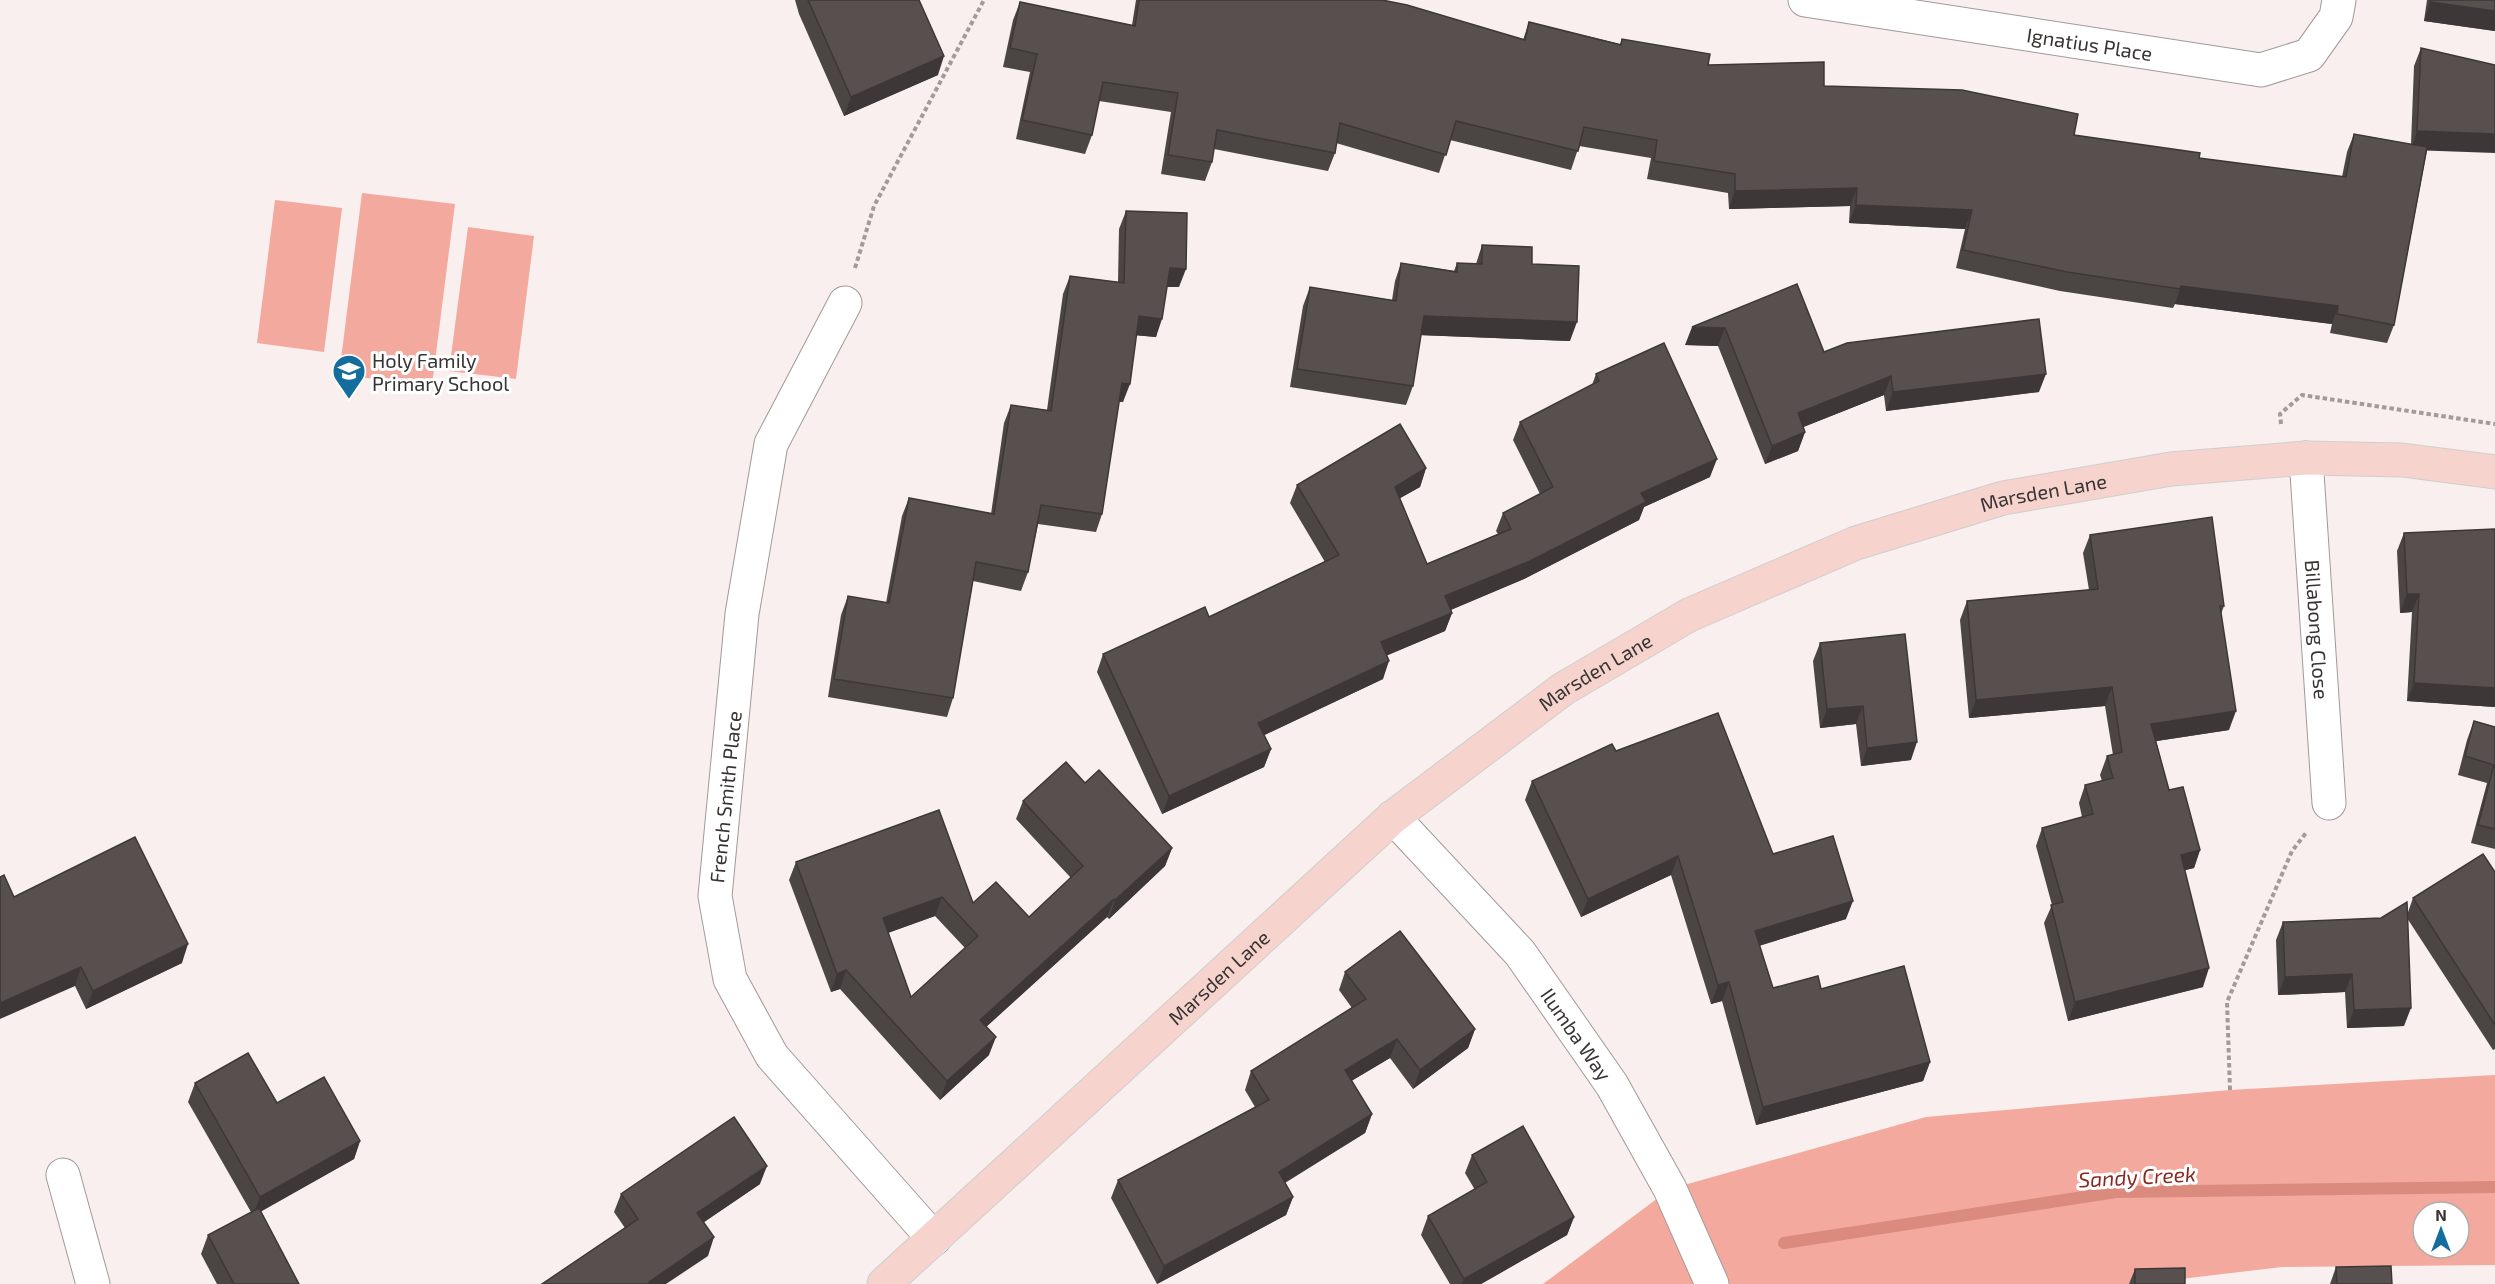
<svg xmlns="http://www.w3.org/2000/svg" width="2495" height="1284" font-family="'Exo 2',sans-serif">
  <rect width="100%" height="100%" fill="#f8efee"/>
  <!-- green -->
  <g fill="#f3a99d" fill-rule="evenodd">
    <polygon points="362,193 455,204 432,385 339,375"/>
    <polygon points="275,200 342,208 324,352 257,343"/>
    <polygon points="468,227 534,236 516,379 449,371"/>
    <path d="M2495,1075V1265L2282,1267L2138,1284H1543L1670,1189L1926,1117L2230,1090ZM2423,1212H2459V1248H2423Z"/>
  </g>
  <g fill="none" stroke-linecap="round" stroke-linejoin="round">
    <!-- stream -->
    <polyline stroke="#db8a7e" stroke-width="12" points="1784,1243 2116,1192 2495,1187"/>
    <!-- minor casing -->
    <g stroke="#a19a98" stroke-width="35">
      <g id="minor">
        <path id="s1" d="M1805,0L2261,70L2309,55L2336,17L2339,0"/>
        <polyline points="845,303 771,444 742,614 715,896 730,979 772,1056 934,1239"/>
        <path id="s2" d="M2306,458L2329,803"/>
        <path id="s3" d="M1393,817L1520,953L1612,1085L1670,1189L1712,1284"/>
        <polyline points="63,1175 93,1284"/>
      </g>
    </g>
    <!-- major casing -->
    <g stroke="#cfcece" stroke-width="35">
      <g id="major">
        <path id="s4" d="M884,1284L1393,817L1563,689L1689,615L1856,543L2003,498L2171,469L2306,458L2402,460L2495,472"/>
      </g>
    </g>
    <!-- path -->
    <g stroke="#a19b9a" stroke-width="4" stroke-dasharray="4.5 3" stroke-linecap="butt">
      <polyline points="855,268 874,206 984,0"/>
      <polyline points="2281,424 2280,414 2302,395 2495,424"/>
      <polyline points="2230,1090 2227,1002 2292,851 2306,833"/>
    </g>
    <!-- minor -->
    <use href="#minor" stroke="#fff" stroke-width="33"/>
    <!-- major -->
    <use href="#major" stroke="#f7d3cd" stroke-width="33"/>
  </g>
  <!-- wall -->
  <g fill="#4b4544" fill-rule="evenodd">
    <polygon points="795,0 919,0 938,75 844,116 799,14"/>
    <polygon points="1136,0 1382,0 1523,40 1529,22 1620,44 1622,39 1708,65 1824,86 2074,135 2199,158 2342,177 2347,152 2354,134 2411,144 2414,66 2421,48 2427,150 2394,325 2387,343 2330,333 2332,324 2175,304 2173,308 2060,291 1956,268 1965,229 1849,223 1850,206 1729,209 1728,193 1647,179 1651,158 1579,146 1571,170 1450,140 1439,173 1336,143 1335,153 1328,171 1214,149 1212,162 1205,181 1161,174 1171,112 1099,101 1092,135 1085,154 1016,139 1030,72 1003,67 1013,20 1020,2 1132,25"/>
    <polygon points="2427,0 2495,0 2495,31 2424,21"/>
    <polygon points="1126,211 1179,287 1167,287 1156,337 1136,335 1123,402 1119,402 1102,514 1096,532 1038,524 1028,572 1021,591 973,581 953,698 947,717 828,697 841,615 848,596 886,603 902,516 909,498 991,514 1004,423 1011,405 1047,410 1063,294 1070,276 1118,282 1119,229"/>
    <polygon points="1482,245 1532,264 1570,341 1421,335 1413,386 1406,405 1290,387 1303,306 1310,287 1392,300 1395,281 1401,263 1454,271 1457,263 1476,264"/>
    <polygon points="1797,284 1824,352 2039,392 1886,411 1884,395 1803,427 1805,432 1798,451 1765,464 1718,346 1685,345"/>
    <polygon points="1596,374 1710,477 1644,507 1639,520 1524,579 1451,610 1452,613 1445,631 1387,655 1383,679 1264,735 1271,749 1264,767 1162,814 1097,672 1103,654 1209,617 1325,562 1290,503 1297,485 1426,468 1420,487 1400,498 1427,564 1498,534 1496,531 1503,513 1540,494 1513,440 1520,422 1592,385"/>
    <polygon points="2495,529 2495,707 2407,701 2412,612 2400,613 2397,551 2404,533"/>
    <polygon points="2090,535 2224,606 2221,614 2229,730 2156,741 2169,790 2200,850 2194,868 2185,870 2203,987 2068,1021 2044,923 2052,905 2036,846 2042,828 2082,817 2079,803 2085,785 2102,781 2100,775 2107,756 2113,755 2105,706 1969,718 1960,620 1967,601 2089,590 2083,553"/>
    <polygon points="1820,643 1911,760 1861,766 1856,724 1820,728 1813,661"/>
    <polygon points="2474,721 2495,727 2495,849 2471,843 2487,783 2458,775 2467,740"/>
    <polygon points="1616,751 1773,854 1846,919 1759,946 1773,988 1821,989 1930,1062 1923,1081 1756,1125 1722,1001 1711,1004 1671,875 1581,917 1525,800 1532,781"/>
    <path d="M1085,783L1172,848L1165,866L1109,919L1107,917L987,1026L989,1055L940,1100L840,989L831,992L789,880L796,862L973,903L1029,917L1071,878L1016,819L1023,801ZM935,916L965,948L911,997L888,933Z"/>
    <polygon points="2495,872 2495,1049 2493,1050 2407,918 2404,1026 2347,1028 2345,992 2278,995 2276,940 2283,922 2381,918 2407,915 2413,898"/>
    <polygon points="14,897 182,963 86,1009 75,986"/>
    <polygon points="1345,972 1475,1029 1468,1048 1413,1089 1390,1058 1351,1081 1372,1114 1365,1133 1285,1183 1293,1197 1286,1215 1157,1284 1111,1198 1118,1180 1255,1107 1245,1090 1251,1071 1352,1008 1339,990"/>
    <polygon points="195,1083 277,1103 360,1141 354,1159 261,1211 299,1284 217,1284 201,1254 208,1235 251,1212 188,1102"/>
    <polygon points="1472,1155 1574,1217 1567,1235 1481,1284 1450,1284 1421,1235 1428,1216 1475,1190 1465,1173"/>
    <polygon points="760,1184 704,1222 708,1256 625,1228 614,1212 621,1194"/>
    <polygon points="2336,1267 2392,1284 2330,1284"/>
    <polygon points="2135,1269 2185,1284 2129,1284"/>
  </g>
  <!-- shaded-wall -->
  <g fill="#3d3837">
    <polygon points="2430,2 2495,11 2495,31 2424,21"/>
    <polygon points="944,56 938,75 844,116 851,97"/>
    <polygon points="2417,131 2495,134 2495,153 2411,150"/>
    <polygon points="1857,188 1850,206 1729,209 1735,191"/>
    <polygon points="1856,205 1972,210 1965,229 1849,223"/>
    <polygon points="1170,268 1186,269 1179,287 1163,287"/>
    <polygon points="2181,286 2338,306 2332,324 2175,304"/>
    <polygon points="1139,316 1162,319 1156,337 1132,335"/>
    <polygon points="1424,316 1577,322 1570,341 1417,335"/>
    <polygon points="1692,327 1725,328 1718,346 1685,345"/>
    <polygon points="2046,374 2039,392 1886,411 1893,392"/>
    <polygon points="1891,376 1884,395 1791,432 1798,413"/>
    <polygon points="1122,383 1130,384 1123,402 1115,401"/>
    <polygon points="1805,432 1798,451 1765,464 1772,446"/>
    <polygon points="1717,459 1710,477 1644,507 1639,520 1524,579 1438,615 1445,596 1641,493"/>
    <polygon points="1426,468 1420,487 1388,505 1395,487"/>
    <polygon points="2407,594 2419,594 2412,612 2400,613"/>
    <polygon points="1452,613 1445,631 1374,661 1381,642"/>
    <polygon points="1389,661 1383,679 1252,741 1258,723"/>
    <polygon points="2414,683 2495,688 2495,707 2407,701"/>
    <polygon points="2112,687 2105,706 1969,718 1976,700"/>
    <polygon points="1863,706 1856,724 1820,728 1827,709"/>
    <polygon points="2236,711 2229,730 2144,743 2151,724"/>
    <polygon points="1917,742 1911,760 1861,766 1867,748"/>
    <polygon points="1271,749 1264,767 1162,814 1169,796"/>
    <polygon points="1172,848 1165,866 1109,919 1115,900"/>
    <polygon points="2200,850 2194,868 2174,873 2181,855"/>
    <polygon points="1678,856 1671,875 1581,917 1588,899"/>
    <polygon points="942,897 935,916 876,937 883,918"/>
    <polygon points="1114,899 1107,917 974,1038 980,1020"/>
    <polygon points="1853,901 1846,919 1748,949 1755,931"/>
    <polygon points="188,944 182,963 86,1009 93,991"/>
    <polygon points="81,967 75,986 0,1019 0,1003"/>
    <polygon points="2209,968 2203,987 2068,1021 2075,1002"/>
    <polygon points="846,970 840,989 831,992 837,974"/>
    <polygon points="2352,974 2345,992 2278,995 2285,977"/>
    <polygon points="1729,982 1722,1001 1711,1004 1718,985"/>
    <polygon points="2411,1008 2404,1026 2347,1028 2354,1010"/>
    <polygon points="1475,1029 1468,1048 1413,1089 1420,1070"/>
    <polygon points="996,1037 989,1055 940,1100 947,1081"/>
    <polygon points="1397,1039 1390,1058 1338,1089 1345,1070"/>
    <polygon points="1930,1062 1923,1081 1756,1125 1763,1107"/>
    <polygon points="1372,1114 1365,1133 1272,1190 1279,1172"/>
    <polygon points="360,1141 354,1159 253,1216 260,1197"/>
    <polygon points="767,1166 760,1184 691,1231 697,1213"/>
    <polygon points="1293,1197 1286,1215 1157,1284 1164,1266"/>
    <polygon points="1574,1217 1567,1235 1481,1284 1462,1284 1464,1279"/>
    <polygon points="714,1237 708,1256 666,1284 648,1284 649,1282"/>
  </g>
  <!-- building -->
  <g fill="#57504f" stroke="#3d3837" stroke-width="1.5" fill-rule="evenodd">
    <polygon points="808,0 919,0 944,56 851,97"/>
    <polygon points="1139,0 1382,0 1407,5 1525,40 1529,22 1621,45 1622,39 1710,54 1708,65 1824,62 1824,86 1962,90 2078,114 2074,135 2200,153 2199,158 2346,177 2354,134 2427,147 2394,325 2337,314 2338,306 2181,286 2180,289 2067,272 1963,250 1972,210 1856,205 1857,188 1735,191 1735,174 1654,161 1657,140 1584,127 1578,151 1456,121 1446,155 1340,123 1335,153 1217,130 1212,162 1168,155 1178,93 1103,82 1092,135 1022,120 1037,54 1010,48 1020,2 1135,26"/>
    <polygon points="2431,0 2495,0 2495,11 2430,2"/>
    <polygon points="2421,48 2495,65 2495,134 2417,131"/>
    <polygon points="1126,211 1187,213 1186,269 1170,268 1162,319 1139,316 1130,384 1122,383 1102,514 1041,505 1028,572 976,562 953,698 834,679 848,596 889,603 909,498 994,514 1011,405 1051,411 1070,276 1124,283"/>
    <polygon points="1482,245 1532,247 1532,264 1579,266 1577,322 1424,316 1413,386 1297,369 1310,287 1396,301 1401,263 1457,272 1457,263 1482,264"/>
    <polygon points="1797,284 1824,352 1847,343 2039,319 2046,374 1893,392 1891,376 1798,413 1805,432 1772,446 1725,328 1692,327"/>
    <polygon points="1664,343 1717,459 1641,493 1646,502 1530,561 1445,596 1452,613 1381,642 1389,661 1258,723 1271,749 1169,796 1103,654 1205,607 1209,617 1339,555 1297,485 1400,424 1426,468 1395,487 1427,564 1511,529 1503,513 1553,487 1520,422 1599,381 1596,374"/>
    <polygon points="2212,517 2224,606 2220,606 2236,711 2151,724 2169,790 2183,787 2200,850 2181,855 2209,968 2075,1002 2051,905 2063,902 2042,828 2093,814 2085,785 2113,778 2107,756 2122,752 2112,687 1976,700 1967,601 2098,589 2090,535"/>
    <polygon points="2495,529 2495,688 2414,683 2419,594 2407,594 2404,533"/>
    <polygon points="1905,634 1917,742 1867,748 1863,706 1827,709 1820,643"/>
    <polygon points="1718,713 1773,854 1833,836 1853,901 1755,931 1773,988 1818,976 1821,989 1904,966 1930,1062 1763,1107 1729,982 1718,985 1678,856 1588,899 1532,781 1612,744 1616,751"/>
    <polygon points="2474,721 2495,727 2495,829 2478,825 2494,765 2465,756"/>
    <path d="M1066,762L1085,783L1099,770L1172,848L1115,900L1114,899L980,1020L996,1037L947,1081L846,970L837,974L796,862L939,810L973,903L996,882L1029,917L1083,866L1023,801ZM942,897L978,936L911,997L883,918Z"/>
    <polygon points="135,837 188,944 93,991 81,967 0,1003 0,877 4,875 14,897"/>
    <polygon points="2483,854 2495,872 2495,1025 2413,898"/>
    <polygon points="2407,902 2411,1008 2354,1010 2352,974 2285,977 2283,922 2381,918"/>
    <polygon points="1400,931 1475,1029 1420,1070 1397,1039 1345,1070 1372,1114 1279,1172 1293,1197 1164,1266 1118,1180 1269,1100 1251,1071 1366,999 1345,972"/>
    <polygon points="248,1053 277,1103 324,1077 360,1141 260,1197 195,1083"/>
    <polygon points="734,1117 767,1166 697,1213 714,1237 649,1282 650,1284 542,1284 638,1219 621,1194"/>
    <polygon points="1523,1126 1574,1217 1464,1279 1428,1216 1487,1182 1472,1155"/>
    <polygon points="259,1208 299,1284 234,1284 208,1235"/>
    <polygon points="2391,1266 2392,1284 2337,1284 2336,1267"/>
    <polygon points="2185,1268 2185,1284 2135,1284 2135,1269"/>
  </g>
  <!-- icons -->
  <defs>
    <g id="school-pin" transform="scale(1.725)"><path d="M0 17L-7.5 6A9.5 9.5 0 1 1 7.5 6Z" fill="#146e9d" stroke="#fff"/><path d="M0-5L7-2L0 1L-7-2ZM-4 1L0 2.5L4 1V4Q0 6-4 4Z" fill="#fff"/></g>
  </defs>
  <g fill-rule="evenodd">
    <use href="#school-pin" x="349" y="371"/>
  </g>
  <g text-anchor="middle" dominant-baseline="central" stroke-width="6" stroke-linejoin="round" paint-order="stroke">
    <!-- street labels -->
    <g font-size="20" fill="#373433" stroke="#fff">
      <text stroke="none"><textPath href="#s1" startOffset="288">Ignatius Place</textPath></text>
      <text stroke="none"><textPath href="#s4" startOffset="1426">Marsden Lane</textPath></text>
      <text stroke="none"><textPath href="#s2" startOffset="172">Billabong Close</textPath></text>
      <text stroke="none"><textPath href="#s4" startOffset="940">Marsden Lane</textPath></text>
      <text transform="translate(725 797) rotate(-84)">French Smith Place</text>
      <text stroke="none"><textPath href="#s4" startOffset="454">Marsden Lane</textPath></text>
      <text stroke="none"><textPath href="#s3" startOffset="285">Ilumba Way</textPath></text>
    </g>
    <!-- poi labels -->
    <g font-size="20" fill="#373433" stroke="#fff" text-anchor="start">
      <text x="372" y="360">Holy Family<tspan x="372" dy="23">Primary School</tspan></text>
    </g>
    <!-- water labels -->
    <g font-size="21" font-style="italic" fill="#892921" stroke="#fff">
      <text transform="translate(2137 1176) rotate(-3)">Sandy Creek</text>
    </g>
  </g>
  <!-- north arrow -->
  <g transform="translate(2441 1230)"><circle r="28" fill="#ffffff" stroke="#afaead" stroke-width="1.5"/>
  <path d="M0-4.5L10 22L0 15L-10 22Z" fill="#146e9d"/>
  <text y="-9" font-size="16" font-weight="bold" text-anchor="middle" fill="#373433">N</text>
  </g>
</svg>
